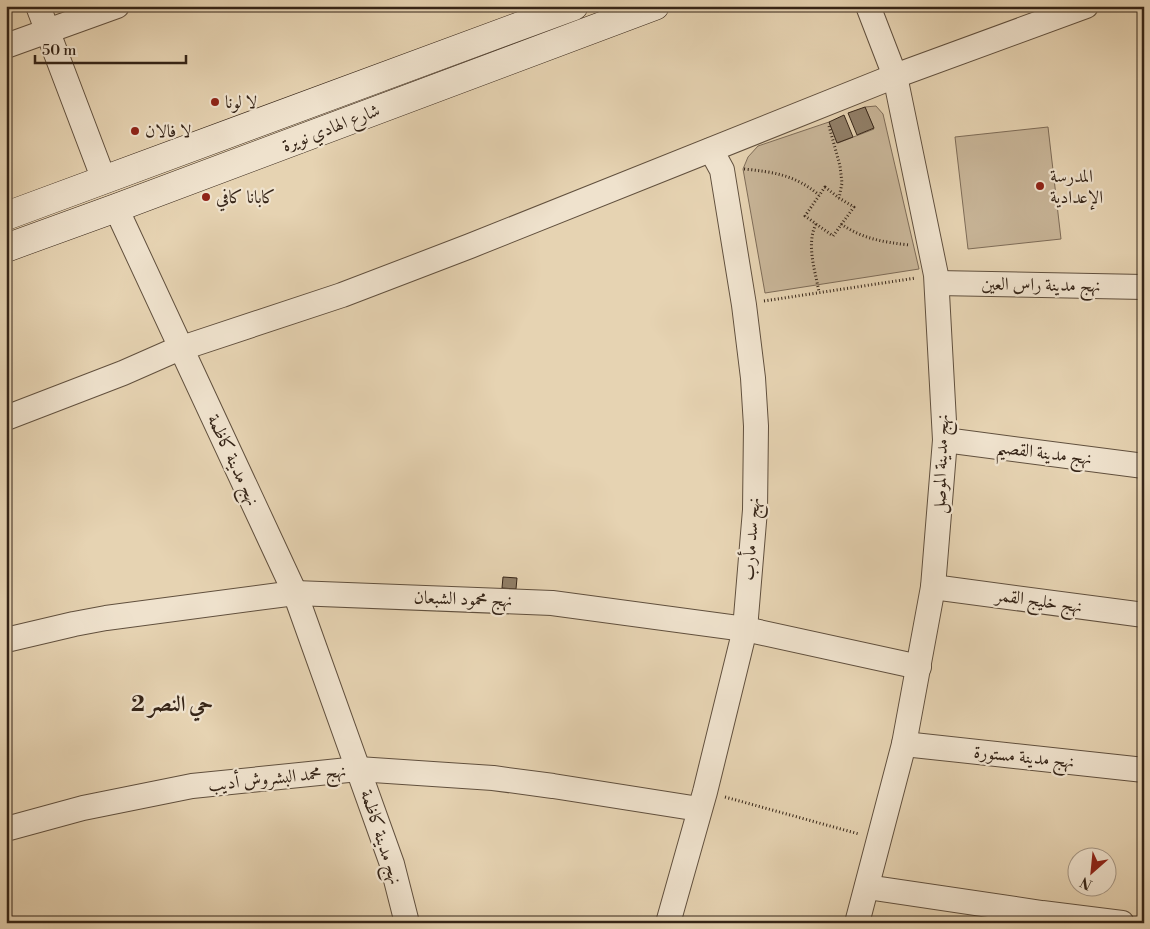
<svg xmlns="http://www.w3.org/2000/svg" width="1150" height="929" font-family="'Libre Bodoni',Amiri,serif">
  <rect width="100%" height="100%" fill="#e6d3b2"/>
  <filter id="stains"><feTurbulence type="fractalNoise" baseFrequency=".004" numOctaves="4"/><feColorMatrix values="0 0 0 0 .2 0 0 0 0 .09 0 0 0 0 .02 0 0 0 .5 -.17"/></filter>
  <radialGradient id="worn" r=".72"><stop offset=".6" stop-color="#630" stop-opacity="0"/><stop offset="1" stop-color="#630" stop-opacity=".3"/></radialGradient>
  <!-- green -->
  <g fill="#c8b598" stroke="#7e6c58">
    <polygon points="876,106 883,114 919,269 765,293 743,169 748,157 758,146 829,122 838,143 874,129 865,107"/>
    <polygon points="1048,127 1061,239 968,249 955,137"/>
  </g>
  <!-- building -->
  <g fill="#917f68" stroke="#352417">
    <polygon points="865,107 874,128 857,135 848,113"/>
    <polygon points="844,115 853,137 837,143 829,122"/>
    <polygon points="503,577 517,578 516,589 502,588"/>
  </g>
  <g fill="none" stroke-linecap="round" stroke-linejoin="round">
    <!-- street casing -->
    <g stroke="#61503e" stroke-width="26">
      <g id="street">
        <polyline points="38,6 104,180"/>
        <polyline points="6,46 117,6"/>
        <polyline points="116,208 295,593 392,864 407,923"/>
        <polyline points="937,283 1144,287"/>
        <polyline points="6,418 123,373 173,351 342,295 470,246 895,76 1086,6"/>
        <polyline points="945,440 1144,466"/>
        <polyline points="933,587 1144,615"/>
        <polyline points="6,640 74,624 106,618 295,593 552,603 745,629 919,667"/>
        <polyline points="904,744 1144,770"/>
        <polyline points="6,829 83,808 192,786 358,769 493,778 553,786 699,809"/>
        <polyline points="867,887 1042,913 1122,923"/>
        <polyline points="668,923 705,792 745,629 755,510 756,426 753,378 744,305 722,170 711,150"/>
        <polyline points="857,923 904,744 933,587 945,440 936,275 895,76 868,6"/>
      </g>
    </g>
    <!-- secondary casing -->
    <g stroke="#352417" stroke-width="29">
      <g id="secondary">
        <polyline points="6,216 574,6"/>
        <polyline points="6,248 116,208 655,6"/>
      </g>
    </g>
    <!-- path -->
    <g stroke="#352417" stroke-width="3" stroke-dasharray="1 2.5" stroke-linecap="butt">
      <polyline points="829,126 840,166 842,183 839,198"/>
      <path d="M744,169C774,172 795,175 819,195"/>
      <polygon points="825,187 839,198 854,207 833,236 805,216"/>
      <path d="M816,224C806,244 815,270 819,292"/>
      <path d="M841,224C863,239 883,242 909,245"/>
      <polyline points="764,301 916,278"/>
      <polyline points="725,797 859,834"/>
    </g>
    <!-- street -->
    <use href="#street" stroke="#efe2cd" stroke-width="24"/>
    <!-- secondary -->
    <use href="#secondary" stroke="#efe2cd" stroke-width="28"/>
  </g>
  <!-- markers -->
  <g fill="#8f2418" stroke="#efe2cd" stroke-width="2">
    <circle cx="215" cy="102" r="5"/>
    <circle cx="135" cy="131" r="5"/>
    <circle cx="1040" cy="186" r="5"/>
    <circle cx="206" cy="197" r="5"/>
  </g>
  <g text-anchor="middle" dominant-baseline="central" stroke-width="4.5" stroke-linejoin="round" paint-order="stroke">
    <!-- poi labels -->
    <g font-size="18" fill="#352417" stroke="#efe2cd" text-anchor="start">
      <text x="225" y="102">لا لونا</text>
      <text x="145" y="131">لا فالان</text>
      <text x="1050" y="176">المدرسة<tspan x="1050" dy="21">الإعدادية</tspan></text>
      <text x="216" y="197">كابانا كافي</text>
    </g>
    <!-- street labels -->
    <g font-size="18" fill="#352417" stroke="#efe2cd">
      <text transform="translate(331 128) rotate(-21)">شارع الهادي نويرة</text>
      <text transform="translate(1041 285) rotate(1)">نهج مدينة راس العين</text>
      <text transform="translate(1044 453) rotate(7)">نهج مدينة القصيم</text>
      <text transform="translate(233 460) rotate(65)">نهج مدينة كاظمة</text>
      <text transform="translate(941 464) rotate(-88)">نهج مدينة الموصل</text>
      <text transform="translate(751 539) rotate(-86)">نهج سد مأرب</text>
      <text transform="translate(463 599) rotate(2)">نهج محمود الشبعان</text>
      <text transform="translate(1039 601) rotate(8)">نهج خليج القمر</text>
      <text transform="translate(1024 757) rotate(6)">نهج مدينة مستورة</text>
      <text transform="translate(277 778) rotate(-6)">نهج محمد البشروش أديب</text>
      <text transform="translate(381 837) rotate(72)">نهج مدينة كاظمة</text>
    </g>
    <!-- district labels -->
    <g font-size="22" font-weight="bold" fill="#352417" stroke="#efe2cd">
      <text x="172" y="704">حي النصر 2</text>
    </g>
  </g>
  <!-- margin -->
  <rect width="1150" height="929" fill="none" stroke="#e6d3b2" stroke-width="25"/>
  <rect x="8" y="8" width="1135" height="914" fill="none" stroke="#352417" stroke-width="2.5"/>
  <rect x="12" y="12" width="1125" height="904" fill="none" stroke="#352417"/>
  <!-- north arrow -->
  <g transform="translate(1092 872) rotate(207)"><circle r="24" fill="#efe2cd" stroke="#a59684"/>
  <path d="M0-4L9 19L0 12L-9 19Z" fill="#8f2418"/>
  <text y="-8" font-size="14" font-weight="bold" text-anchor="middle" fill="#352417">N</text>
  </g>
  <!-- scale -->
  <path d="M35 55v8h151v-8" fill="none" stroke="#352417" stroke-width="2.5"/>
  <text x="42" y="55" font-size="15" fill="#352417" stroke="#efe2cd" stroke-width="4" paint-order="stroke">50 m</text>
  <rect width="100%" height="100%" filter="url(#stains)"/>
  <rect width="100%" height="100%" fill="url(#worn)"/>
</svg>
